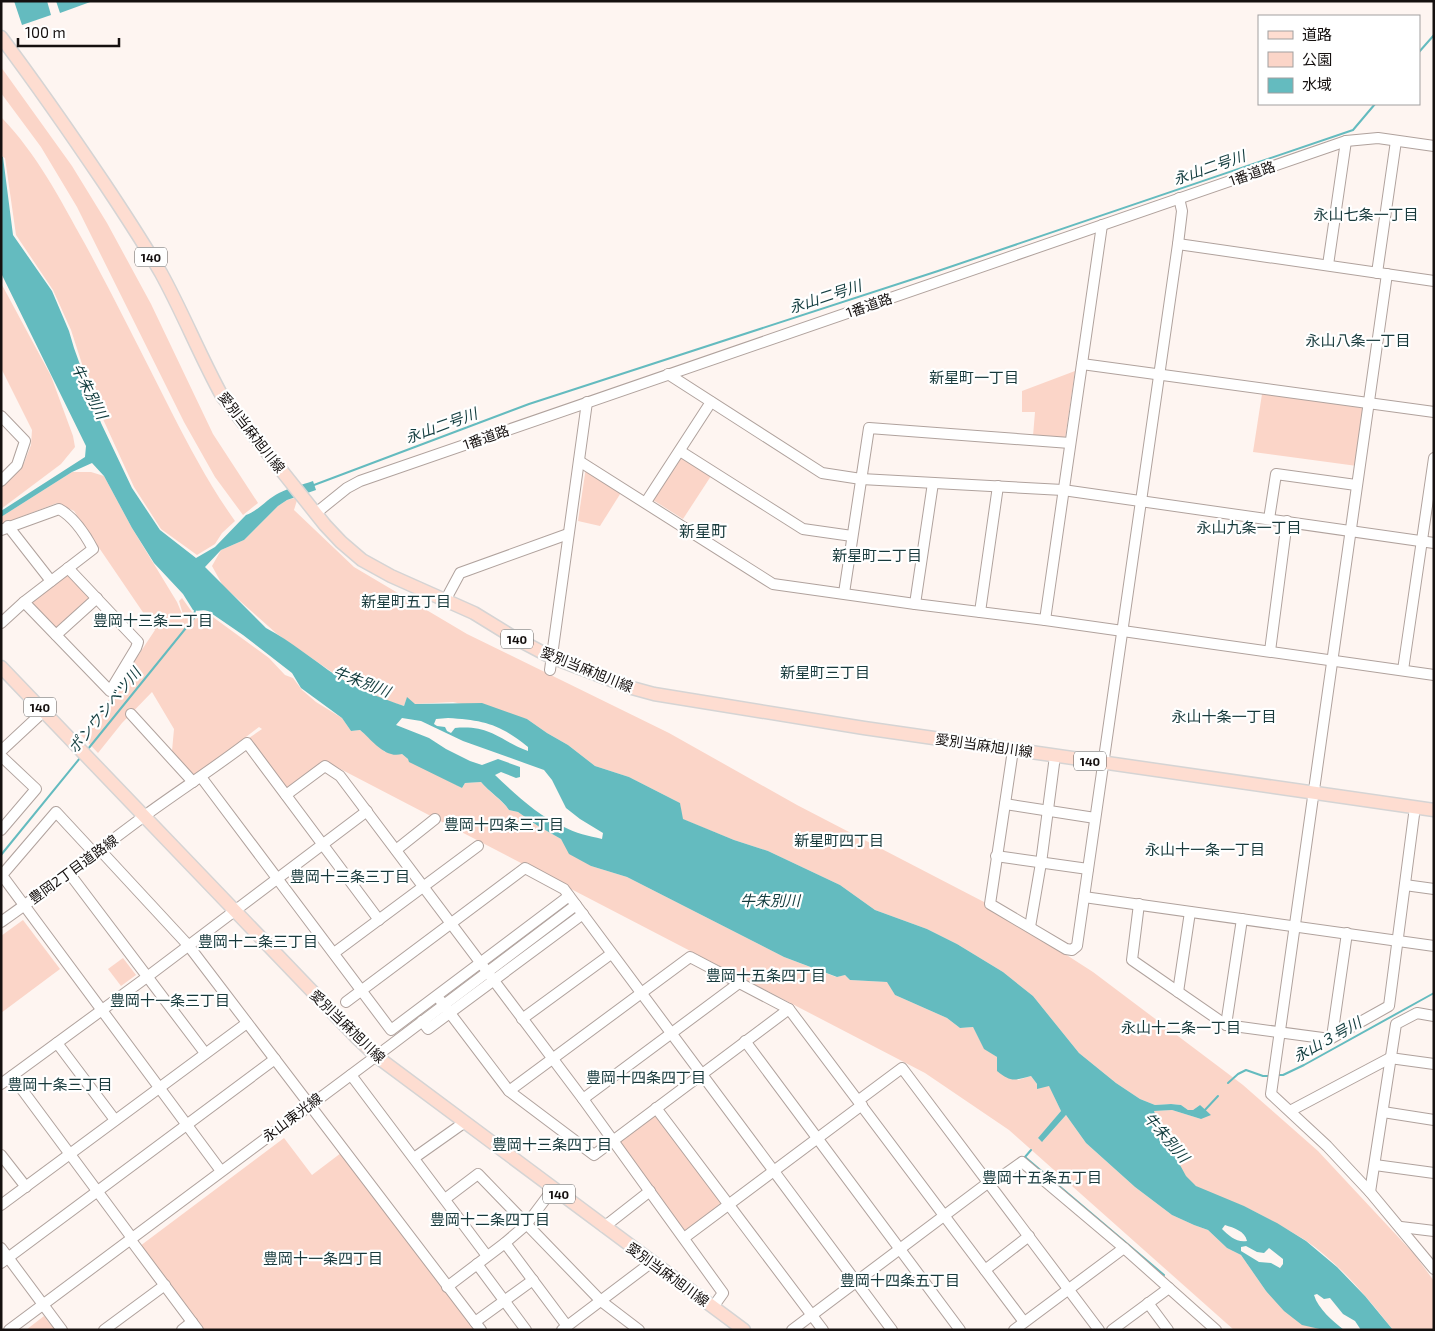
<svg xmlns="http://www.w3.org/2000/svg" width="1435" height="1331" font-family="'Exo 2','Noto Sans JP',sans-serif">
  <rect width="100%" height="100%" fill="#fef5f1"/>
  <!-- green -->
  <g fill="#fbd5c8">
    <polygon points="1,67 72,166 107,223 151,304 213,434 258,503 243,515 215,477 184,422 77,207 41,147 1,93"/>
    <path d="M1,117C37,154 60,199 85,244C115,299 143,356 172,413C191,450 210,486 235,521L222,533L215,544L197,555L161,529L134,487L92,395L71,330L53,290L16,235L5,158L1,156Z"/>
    <polygon points="1,283 51,376 73,436 75,447 61,464 1,509 1,487 15,474 24,463 31,445 32,430 1,368"/>
    <polygon points="1075,371 1065,439 1033,436 1035,412 1022,412 1022,391"/>
    <polygon points="1262,394 1364,408 1357,466 1253,452"/>
    <polygon points="682,457 711,476 683,519 653,500"/>
    <polygon points="586,467 622,491 600,526 578,521"/>
    <path d="M72,472H91L104,476L132,528L177,602L185,621L179,601L182,598L192,612L200,614L206,612L269,658L285,675L293,678L302,690L316,702L342,718L351,731L360,730L385,752L402,754L408,759L462,788L465,783L481,782C489,792 501,799 509,810L518,812L538,826L561,839L565,845L591,866L627,877L784,957L836,977L845,975L850,980L888,982L895,995L947,1018L960,1028L973,1027L984,1048L997,1057L1018,1080L1031,1076L1037,1084L1049,1085L1061,1111L1038,1139L1043,1141L1066,1115L1086,1143L1135,1187L1172,1215L1194,1225L1208,1230L1227,1248L1241,1255L1266,1291L1324,1330H1234L1009,1130L925,1073L325,761L286,795L249,738L262,729L259,727L195,776L172,751L174,729L152,692L122,723L98,753L81,735L108,701L155,630L74,511L57,503L18,518L1,527V517Z"/>
    <path d="M298,497L294,510L354,567L467,634L669,733L797,805L984,902L1093,972L1243,1085L1318,1151L1415,1255L1434,1281V1330H1393C1367,1297 1340,1264 1305,1240C1286,1228 1266,1217 1245,1207C1226,1198 1198,1193 1185,1176C1173,1159 1161,1130 1154,1111L1172,1110L1201,1119L1200,1105L1193,1110H1188L1181,1105L1171,1104L1155,1105L1140,1099L1116,1083L1079,1053L1033,996L1003,972L957,944L927,929L875,910L840,885L768,851L734,840L682,819L680,803L629,777L595,766L568,745L547,733L527,719L453,702L414,704L407,698L404,706L379,698L339,677L277,634L223,586L212,566L221,550L244,540L278,506L287,500Z"/>
    <polygon points="68,573 92,599 58,630 30,602"/>
    <polygon points="23,920 60,969 1,1013 1,936"/>
    <polygon points="123,958 136,975 121,986 108,969"/>
    <polygon points="656,1108 729,1205 684,1238 613,1140"/>
    <polygon points="284,1138 312,1175 341,1153 475,1330 203,1330 140,1246"/>
    <polygon points="44,1316 55,1330 26,1330"/>
  </g>
  <!-- water -->
  <g fill="#64bbbf" fill-rule="evenodd">
    <polygon points="14,1 47,1 51,15 22,25"/>
    <polygon points="56,1 93,1 60,13"/>
    <path d="M1,156L3,157L13,235L52,291L69,331L74,348L101,423L132,488L160,530L196,558L215,547L246,515C258,511 267,499 279,493C289,488 302,485 313,481L316,490L287,500L278,506L244,540L221,550L205,567L266,628C291,641 313,660 337,676C357,689 381,698 404,706L407,697L415,704L482,703L527,719L547,733L568,745L595,766L629,777L680,803L683,819L734,840L768,851L840,885L875,910L927,929L957,944L1003,972L1033,996L1079,1053L1116,1083L1140,1099L1155,1105L1171,1104L1181,1105L1188,1110H1193L1200,1105L1211,1115L1201,1119L1172,1110L1154,1111L1162,1132L1186,1176L1196,1186L1244,1206L1277,1223L1306,1241L1337,1267L1365,1296L1393,1330H1361L1355,1321L1343,1314L1330,1298L1324,1299L1317,1294L1314,1295C1318,1309 1333,1321 1344,1330H1324L1302,1325L1284,1311L1266,1291L1241,1255L1227,1248L1208,1230L1194,1225L1172,1215L1135,1187L1086,1143L1066,1115L1042,1142L1038,1138L1061,1111L1049,1086L1037,1089V1084L1031,1076C1013,1081 1011,1082 997,1071V1057L984,1049L973,1027L960,1028L947,1018L895,995L887,982L850,980L845,975L837,977L784,957L627,877L591,866L569,854L561,839L538,826L518,812L509,810C502,799 489,792 481,782L465,783L462,788L409,762L408,759L402,754C385,759 372,740 360,730L351,731L342,718L301,688L292,673L243,635L208,611C202,609 199,612 193,610L183,594L154,563L132,528L104,476L92,463L72,472L1,517V511L85,457L86,446L1,273ZM402,718L421,721L463,741L544,770L552,780L566,808L580,819L603,833L602,839C589,836 575,833 564,827C538,816 515,794 495,775L501,772L516,778L520,777V767L498,759L482,765L470,761L446,749L429,738L396,725ZM448,718C483,720 500,724 528,747V751C498,740 492,725 455,728L451,733L447,731L445,727L437,726L434,724L436,719ZM1225,1225C1234,1228 1245,1231 1247,1241C1237,1243 1229,1236 1222,1229ZM1246,1246L1257,1252L1264,1253L1269,1248L1283,1259V1264L1280,1268L1271,1263L1259,1262L1241,1251V1247Z"/>
  </g>
  <g fill="none" stroke-linecap="round" stroke-linejoin="round">
    <!-- stream -->
    <g stroke="#64bbbf" stroke-width="2">
      <polyline points="1419,52 1434,35"/>
      <polyline points="314,485 529,404 938,271 1353,130 1375,104"/>
      <polyline points="88,749 194,618 195,609"/>
      <polyline points="1,855 80,758"/>
      <polyline points="1277,1075 1283,1075 1304,1065 1434,993"/>
      <polyline points="1228,1083 1238,1074 1246,1070 1263,1076 1270,1076"/>
      <polyline points="1204,1111 1218,1096"/>
      <polyline points="1031,1150 1025,1157 1164,1275"/>
    </g>
    <!-- minor casing -->
    <g stroke="#b0a29d" stroke-width="12">
      <g id="minor">
        <polyline points="1178,244 1434,281"/>
        <polyline points="1328,265 1346,141"/>
        <polyline points="1377,273 1396,141"/>
        <polyline points="1387,274 1271,1094 1327,1146 1370,1192 1434,1269"/>
        <polyline points="1082,364 1434,412"/>
        <polyline points="668,374 822,473 861,479 1063,490 1434,543"/>
        <polyline points="1,416 25,441 17,465 1,481"/>
        <polyline points="680,451 803,529 852,536"/>
        <polyline points="579,461 773,584 915,604 1045,620 1434,675"/>
        <polyline points="646,502 711,402"/>
        <polyline points="316,513 347,488 360,481 1346,141 1378,138 1434,146"/>
        <polyline points="1269,519 1276,474 1356,485"/>
        <polyline points="8,526 51,581"/>
        <path d="M1,530L59,509C74,517 85,534 93,549L24,602L1,623"/>
        <polyline points="844,593 869,428 1070,443"/>
        <polyline points="446,599 460,573 568,534"/>
        <polyline points="24,602 110,691 136,648 138,642 68,568"/>
        <polyline points="915,604 933,483"/>
        <polyline points="980,612 998,486"/>
        <polyline points="1045,620 1102,225"/>
        <polyline points="56,635 97,598"/>
        <polyline points="1270,651 1287,521"/>
        <polyline points="550,670 587,402"/>
        <polyline points="1403,670 1434,458"/>
        <polyline points="131,714 193,782"/>
        <polyline points="1013,750 990,904 1066,949 1072,950 1077,946 1178,244 1182,211 1179,198"/>
        <polyline points="1,751 44,711"/>
        <polyline points="1,756 36,789 1,830"/>
        <polyline points="201,777 391,1030 569,896"/>
        <polyline points="286,795 325,766 340,776 583,1099 723,1293 713,1307"/>
        <polyline points="1005,804 1095,818"/>
        <polyline points="100,850 188,945 481,1330"/>
        <polyline points="396,850 435,819"/>
        <polyline points="996,856 1088,869"/>
        <polyline points="69,873 205,1053"/>
        <polyline points="1,874 221,1171"/>
        <polyline points="2,875 56,812 95,854"/>
        <polyline points="1405,885 1434,889"/>
        <polyline points="1084,897 1434,946"/>
        <polyline points="1139,904 1132,960 1226,1025 1330,1039 1389,1006 1415,807"/>
        <path d="M1,922C49,888 96,852 143,817C177,792 213,769 247,743L379,920"/>
        <polyline points="1030,927 1041,863 1055,756"/>
        <polyline points="334,953 478,846"/>
        <polyline points="1178,992 1190,912"/>
        <polyline points="440,1000 509,1091 594,1155 789,1009"/>
        <polyline points="346,1002 525,868 564,889 892,1330"/>
        <polyline points="522,1019 611,954"/>
        <polyline points="422,1021 428,1029 583,914"/>
        <polyline points="1226,1025 1242,919"/>
        <polyline points="1332,1037 1347,933"/>
        <polyline points="745,1041 960,1330"/>
        <polyline points="57,1043 115,1120"/>
        <polyline points="351,1075 487,1256"/>
        <polyline points="12,1076 132,1238"/>
        <polyline points="1,1084 147,977 367,811"/>
        <polyline points="509,1091 690,957 789,1009 1024,1322"/>
        <polyline points="583,1099 739,983"/>
        <polyline points="859,1100 902,1068 1099,1330"/>
        <polyline points="656,1108 823,1330"/>
        <polyline points="1290,1111 1390,1058 1434,1064"/>
        <polyline points="1383,1112 1434,1120"/>
        <polyline points="1,1155 26,1187"/>
        <polyline points="414,1158 465,1122"/>
        <polyline points="1375,1165 1434,1173"/>
        <polyline points="991,1184 1022,1162 1124,1248 1216,1330"/>
        <polyline points="1370,1192 1396,1024 1417,1013 1434,1016"/>
        <polyline points="445,1199 478,1174 601,1301 639,1330"/>
        <polyline points="1,1205 247,1023"/>
        <polyline points="604,1227 650,1191"/>
        <polyline points="1401,1227 1434,1231"/>
        <polyline points="684,1238 862,1105"/>
        <polyline points="130,1239 198,1330"/>
        <polyline points="505,1243 567,1326"/>
        <polyline points="1,1248 62,1330"/>
        <polyline points="1,1263 275,1059"/>
        <polyline points="477,1264 526,1330"/>
        <polyline points="985,1270 1029,1236"/>
        <polyline points="447,1287 505,1243 526,1225 553,1189"/>
        <polyline points="1148,1303 1168,1330"/>
        <polyline points="475,1322 533,1280"/>
        <polyline points="9,1330 391,1045 576,905"/>
        <polyline points="104,1330 165,1285"/>
        <polyline points="182,1330 192,1322"/>
        <polyline points="562,1330 652,1262"/>
        <polyline points="792,1330 989,1182"/>
        <polyline points="1014,1330 1124,1248"/>
        <polyline points="1112,1330 1169,1288"/>
      </g>
    </g>
    <!-- major casing -->
    <g stroke="#d5d4d4" stroke-width="15">
      <g id="major">
        <path d="M1,37C37,85 71,134 104,183C124,213 143,242 161,273C183,313 200,356 222,396L325,525L341,542L362,560L391,576L474,613L513,637L551,657L632,688L654,694L864,728L1434,810"/>
        <polyline points="1,667 357,1038 376,1056 744,1330"/>
      </g>
    </g>
    <!-- minor -->
    <use href="#minor" stroke="#fff" stroke-width="10"/>
    <!-- major -->
    <use href="#major" stroke="#feddd1" stroke-width="12"/>
  </g>
  <g text-anchor="middle" dominant-baseline="central" stroke-width="4.5" stroke-linejoin="round" paint-order="stroke">
    <!-- shield labels -->
    <g fill="#fff" stroke="#5b5857" stroke-width="1">
      <rect x="135" y="247.5" width="32" height="19" rx="4"/>
      <rect x="501" y="629.5" width="32" height="19" rx="4"/>
      <rect x="24" y="697.5" width="32" height="19" rx="4"/>
      <rect x="1074" y="751.5" width="32" height="19" rx="4"/>
      <rect x="543" y="1184.5" width="32" height="19" rx="4"/>
    </g>
    <g font-size="12" font-weight="bold" fill="#15100f">
      <text x="151" y="257">140</text>
      <text x="517" y="639">140</text>
      <text x="40" y="707">140</text>
      <text x="1090" y="761">140</text>
      <text x="559" y="1194">140</text>
    </g>
    <!-- street labels -->
    <g font-size="14" fill="#15100f" stroke="#fff">
      <text transform="translate(1252 173) rotate(-19)">1番道路</text>
      <text transform="translate(869 305) rotate(-19)">1番道路</text>
      <text transform="translate(252 432) rotate(52)">愛別当麻旭川線</text>
      <text transform="translate(486 437) rotate(-19)">1番道路</text>
      <text transform="translate(587 669) rotate(22)">愛別当麻旭川線</text>
      <text transform="translate(984 745) rotate(8)">愛別当麻旭川線</text>
      <text transform="translate(73 869) rotate(-36)">豊岡2丁目道路線</text>
      <text transform="translate(348 1026) rotate(44)">愛別当麻旭川線</text>
      <text transform="translate(292 1117) rotate(-37)">永山東光線</text>
      <text transform="translate(668 1274) rotate(36)">愛別当麻旭川線</text>
    </g>
    <!-- water labels -->
    <g font-size="15" font-style="italic" fill="#133d3f" stroke="#fff">
      <text transform="translate(1209 167) rotate(-19)">永山二号川</text>
      <text transform="translate(825 296) rotate(-18)">永山二号川</text>
      <text transform="translate(90 391) rotate(63)">牛朱別川</text>
      <text transform="translate(441 425) rotate(-20)">永山二号川</text>
      <text transform="translate(362 681) rotate(21)">牛朱別川</text>
      <text transform="translate(104 710) rotate(-51)">ポンウシベツ川</text>
      <text x="770" y="900">牛朱別川</text>
      <text transform="translate(1327 1039) rotate(-29)">永山３号川</text>
      <text transform="translate(1167 1137) rotate(49)">牛朱別川</text>
    </g>
    <!-- neighbourhood labels -->
    <g font-size="15" fill="#183a3c" stroke="#fff">
      <text x="1366" y="214">永山七条一丁目</text>
      <text x="1358" y="340">永山八条一丁目</text>
      <text x="974" y="377">新星町一丁目</text>
      <text x="1249" y="527">永山九条一丁目</text>
      <text x="877" y="555">新星町二丁目</text>
      <text x="406" y="601">新星町五丁目</text>
      <text x="153" y="620">豊岡十三条二丁目</text>
      <text x="825" y="672">新星町三丁目</text>
      <text x="1224" y="716">永山十条一丁目</text>
      <text x="504" y="824">豊岡十四条三丁目</text>
      <text x="839" y="840">新星町四丁目</text>
      <text x="1205" y="849">永山十一条一丁目</text>
      <text x="350" y="876">豊岡十三条三丁目</text>
      <text x="258" y="941">豊岡十二条三丁目</text>
      <text x="766" y="975">豊岡十五条四丁目</text>
      <text x="170" y="1000">豊岡十一条三丁目</text>
      <text x="1181" y="1027">永山十二条一丁目</text>
      <text x="646" y="1077">豊岡十四条四丁目</text>
      <text x="60" y="1084">豊岡十条三丁目</text>
      <text x="552" y="1144">豊岡十三条四丁目</text>
      <text x="1042" y="1177">豊岡十五条五丁目</text>
      <text x="490" y="1219">豊岡十二条四丁目</text>
      <text x="323" y="1258">豊岡十一条四丁目</text>
      <text x="900" y="1280">豊岡十四条五丁目</text>
    </g>
    <!-- quarter labels -->
    <g font-size="16" fill="#183a3c" stroke="#fff">
      <text x="703" y="530">新星町</text>
    </g>
  </g>
  <!-- border -->
  <rect width="1435" height="1331" fill="none" stroke="#15100f" stroke-width="5"/>
  <!-- legend -->
  <rect x="1258" y="15" width="162" height="90" fill="#ffffff" stroke="#a19f9f"/>
  <rect x="1268" y="31" width="25" height="8" fill="#feddd1" stroke="#a19f9f"/>
  <text x="1302" y="40" font-size="15" fill="#15100f">道路</text>
  <rect x="1268" y="52" width="25" height="15" fill="#fbd5c8" stroke="#a19f9f"/>
  <text x="1302" y="65" font-size="15" fill="#15100f">公園</text>
  <rect x="1268" y="78" width="25" height="15" fill="#64bbbf" stroke="#a19f9f"/>
  <text x="1302" y="90" font-size="15" fill="#15100f">水域</text>
  <!-- scale -->
  <path d="M18 38v8h101v-8" fill="none" stroke="#15100f" stroke-width="2.5"/>
  <text x="25" y="38" font-size="15" fill="#15100f" stroke="#ffffff" stroke-width="4" paint-order="stroke">100 m</text>
</svg>
